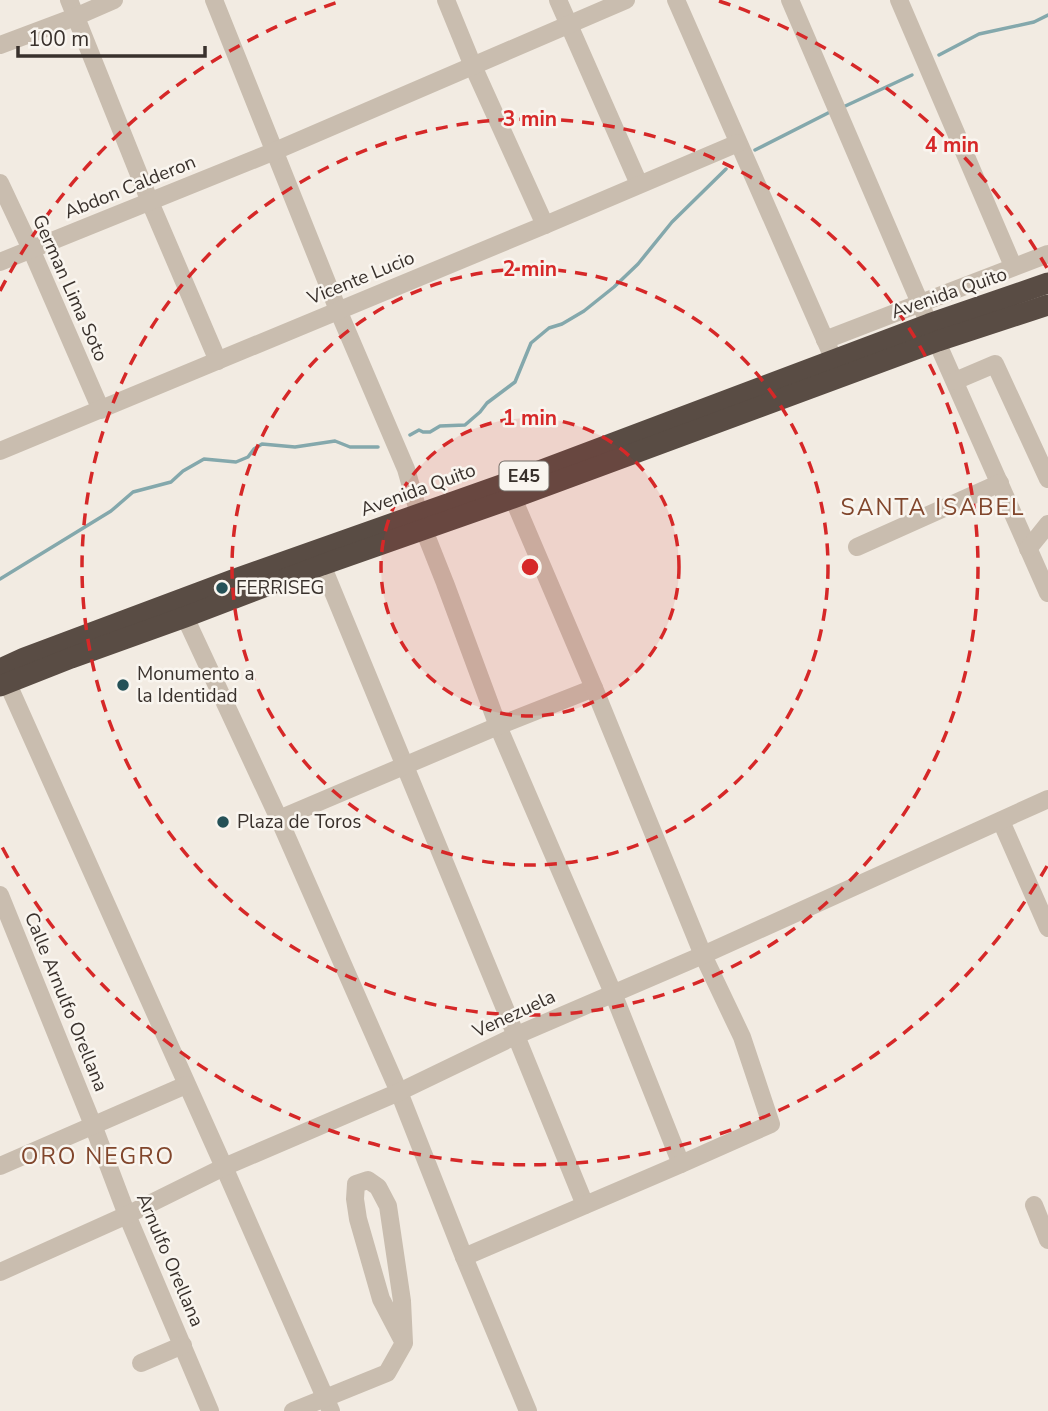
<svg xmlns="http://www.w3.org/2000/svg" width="1048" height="1411" font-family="'Nunito Sans',sans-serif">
  <rect width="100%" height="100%" fill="#f2ebe2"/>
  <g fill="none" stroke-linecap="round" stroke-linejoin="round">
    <!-- stream -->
    <g stroke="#84a8ac" stroke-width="3.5">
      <polyline points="939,55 979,34 1034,22 1048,15"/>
      <polyline points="841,108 912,75"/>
      <polyline points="755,150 830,112"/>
      <polyline points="410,435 419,430 423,432 430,432 440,426 465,425 480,412 487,403 515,382 531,343 549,328 562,324 584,311 614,287 638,264 672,222 726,169"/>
      <polyline points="0,579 111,511 133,492 171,482 183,471 204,459 236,462 248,457 254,449 262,444 295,447 335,441 350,447 378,447"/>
    </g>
    <!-- minor -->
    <g stroke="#c9bdaf" stroke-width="18">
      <polyline points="69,0 150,202 218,361"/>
      <polyline points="214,0 338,310 406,469 419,514"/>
      <polyline points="446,0 473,66 545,225"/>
      <polyline points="558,0 639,184"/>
      <polyline points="676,0 834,360"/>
      <polyline points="790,0 929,324 1048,593"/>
      <polyline points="899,0 1013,266"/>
      <polyline points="0,45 75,17 114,0"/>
      <polyline points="0,183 31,249 101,410"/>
      <polyline points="0,262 275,151 626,0"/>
      <polyline points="825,340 1048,254"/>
      <polyline points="955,381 995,364 1048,479"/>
      <polyline points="0,451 545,225 738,143"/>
      <polyline points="424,530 445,583 498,726 613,993 681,1164"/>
      <polyline points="857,547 1000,483"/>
      <polyline points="1028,549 1048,524"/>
      <path d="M322,565C409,779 499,991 585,1205"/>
      <polyline points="185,617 279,819 399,1092 464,1257 528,1411"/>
      <polyline points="7,682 224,1167 331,1411"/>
      <polyline points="279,819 498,726 594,688"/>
      <polyline points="1001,821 1048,928"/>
      <polyline points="0,895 93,1125 127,1215 210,1411"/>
      <polyline points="0,1166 186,1085"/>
      <polyline points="1034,1205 1048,1240"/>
      <polyline points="464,1257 681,1164 771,1124 742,1037 703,955 594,688 513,498"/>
      <polyline points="0,1272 127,1215 224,1167 399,1092 517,1035 703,955 1048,799"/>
      <polyline points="141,1363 183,1345"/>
      <polyline points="293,1411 387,1373 404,1343 402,1301 388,1206 378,1187 368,1180 356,1184 355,1199 358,1219 381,1299 404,1343"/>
    </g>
    <!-- highway -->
    <g stroke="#594c44" stroke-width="21">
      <polyline points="0,669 24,658 235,579 507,483 929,324 1048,283"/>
      <polyline points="0,686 71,658 185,617 322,565 513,498 938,341 1048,305"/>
    </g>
  </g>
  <!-- distance rings -->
  <circle cx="530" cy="567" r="149" fill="#d62828" fill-opacity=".12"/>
  <g fill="none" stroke="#d62828" stroke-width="3.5" stroke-dasharray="12 9">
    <circle cx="530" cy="567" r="149"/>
    <circle cx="530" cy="567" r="298"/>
    <circle cx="530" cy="567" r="448"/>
    <path d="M1047 866A597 597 0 0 1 0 843M0 291A597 597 0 0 1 341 1M719 1A597 597 0 0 1 1047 268"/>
  </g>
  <!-- markers -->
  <g fill="#255157" stroke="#f9f5ef" stroke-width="2.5">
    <circle cx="222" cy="588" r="7"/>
    <circle cx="123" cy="685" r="7"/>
    <circle cx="223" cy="822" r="7"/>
  </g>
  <g text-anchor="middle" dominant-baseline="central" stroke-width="5" stroke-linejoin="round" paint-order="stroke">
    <!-- shield labels -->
    <rect fill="#f9f5ef" stroke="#736c66" stroke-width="2" x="499.5" y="461.5" width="49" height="29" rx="5"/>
    <g font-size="18" font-weight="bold" fill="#39312c">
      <text x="524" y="476">E45</text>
    </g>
    <!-- street labels -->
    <g font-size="19" fill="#39312c" stroke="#f9f5ef">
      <text transform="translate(130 187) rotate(-22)">Abdon Calderon</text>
      <text transform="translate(361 278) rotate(-22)">Vicente Lucio</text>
      <text transform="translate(70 288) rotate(66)">German Lima Soto</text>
      <text transform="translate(949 293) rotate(-19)">Avenida Quito</text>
      <text transform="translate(418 490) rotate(-20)">Avenida Quito</text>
      <text transform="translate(66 1002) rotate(68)">Calle Arnulfo Orellana</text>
      <text transform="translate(514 1014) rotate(-25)">Venezuela</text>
      <text transform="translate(170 1260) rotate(67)">Arnulfo Orellana</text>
    </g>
    <!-- poi labels -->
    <g font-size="19" fill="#39312c" stroke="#f9f5ef" text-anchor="start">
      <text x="236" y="588">FERRISEG</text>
      <text x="137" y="674">Monumento a<tspan x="137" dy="22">la Identidad</tspan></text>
      <text x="237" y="822">Plaza de Toros</text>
    </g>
    <!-- quarter labels -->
    <g font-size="23" letter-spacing="2" fill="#81462c" stroke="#f9f5ef">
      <text x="933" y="507">SANTA ISABEL</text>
      <text x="98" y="1156">ORO NEGRO</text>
    </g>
  </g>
  <circle cx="530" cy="567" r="10" fill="#d62828" stroke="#f9f5ef" stroke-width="3.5"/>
  <g font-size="21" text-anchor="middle" font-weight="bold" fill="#d62828" stroke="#f9f5ef" stroke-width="5" stroke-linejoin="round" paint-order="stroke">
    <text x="530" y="126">3 min</text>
    <text x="952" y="152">4 min</text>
    <text x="530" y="276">2 min</text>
    <text x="530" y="425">1 min</text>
  </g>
  <!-- scale -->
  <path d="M18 46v10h187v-10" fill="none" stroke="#39312c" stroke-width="3.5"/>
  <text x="28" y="46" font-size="21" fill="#39312c" stroke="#f9f5ef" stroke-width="5" paint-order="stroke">100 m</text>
</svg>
